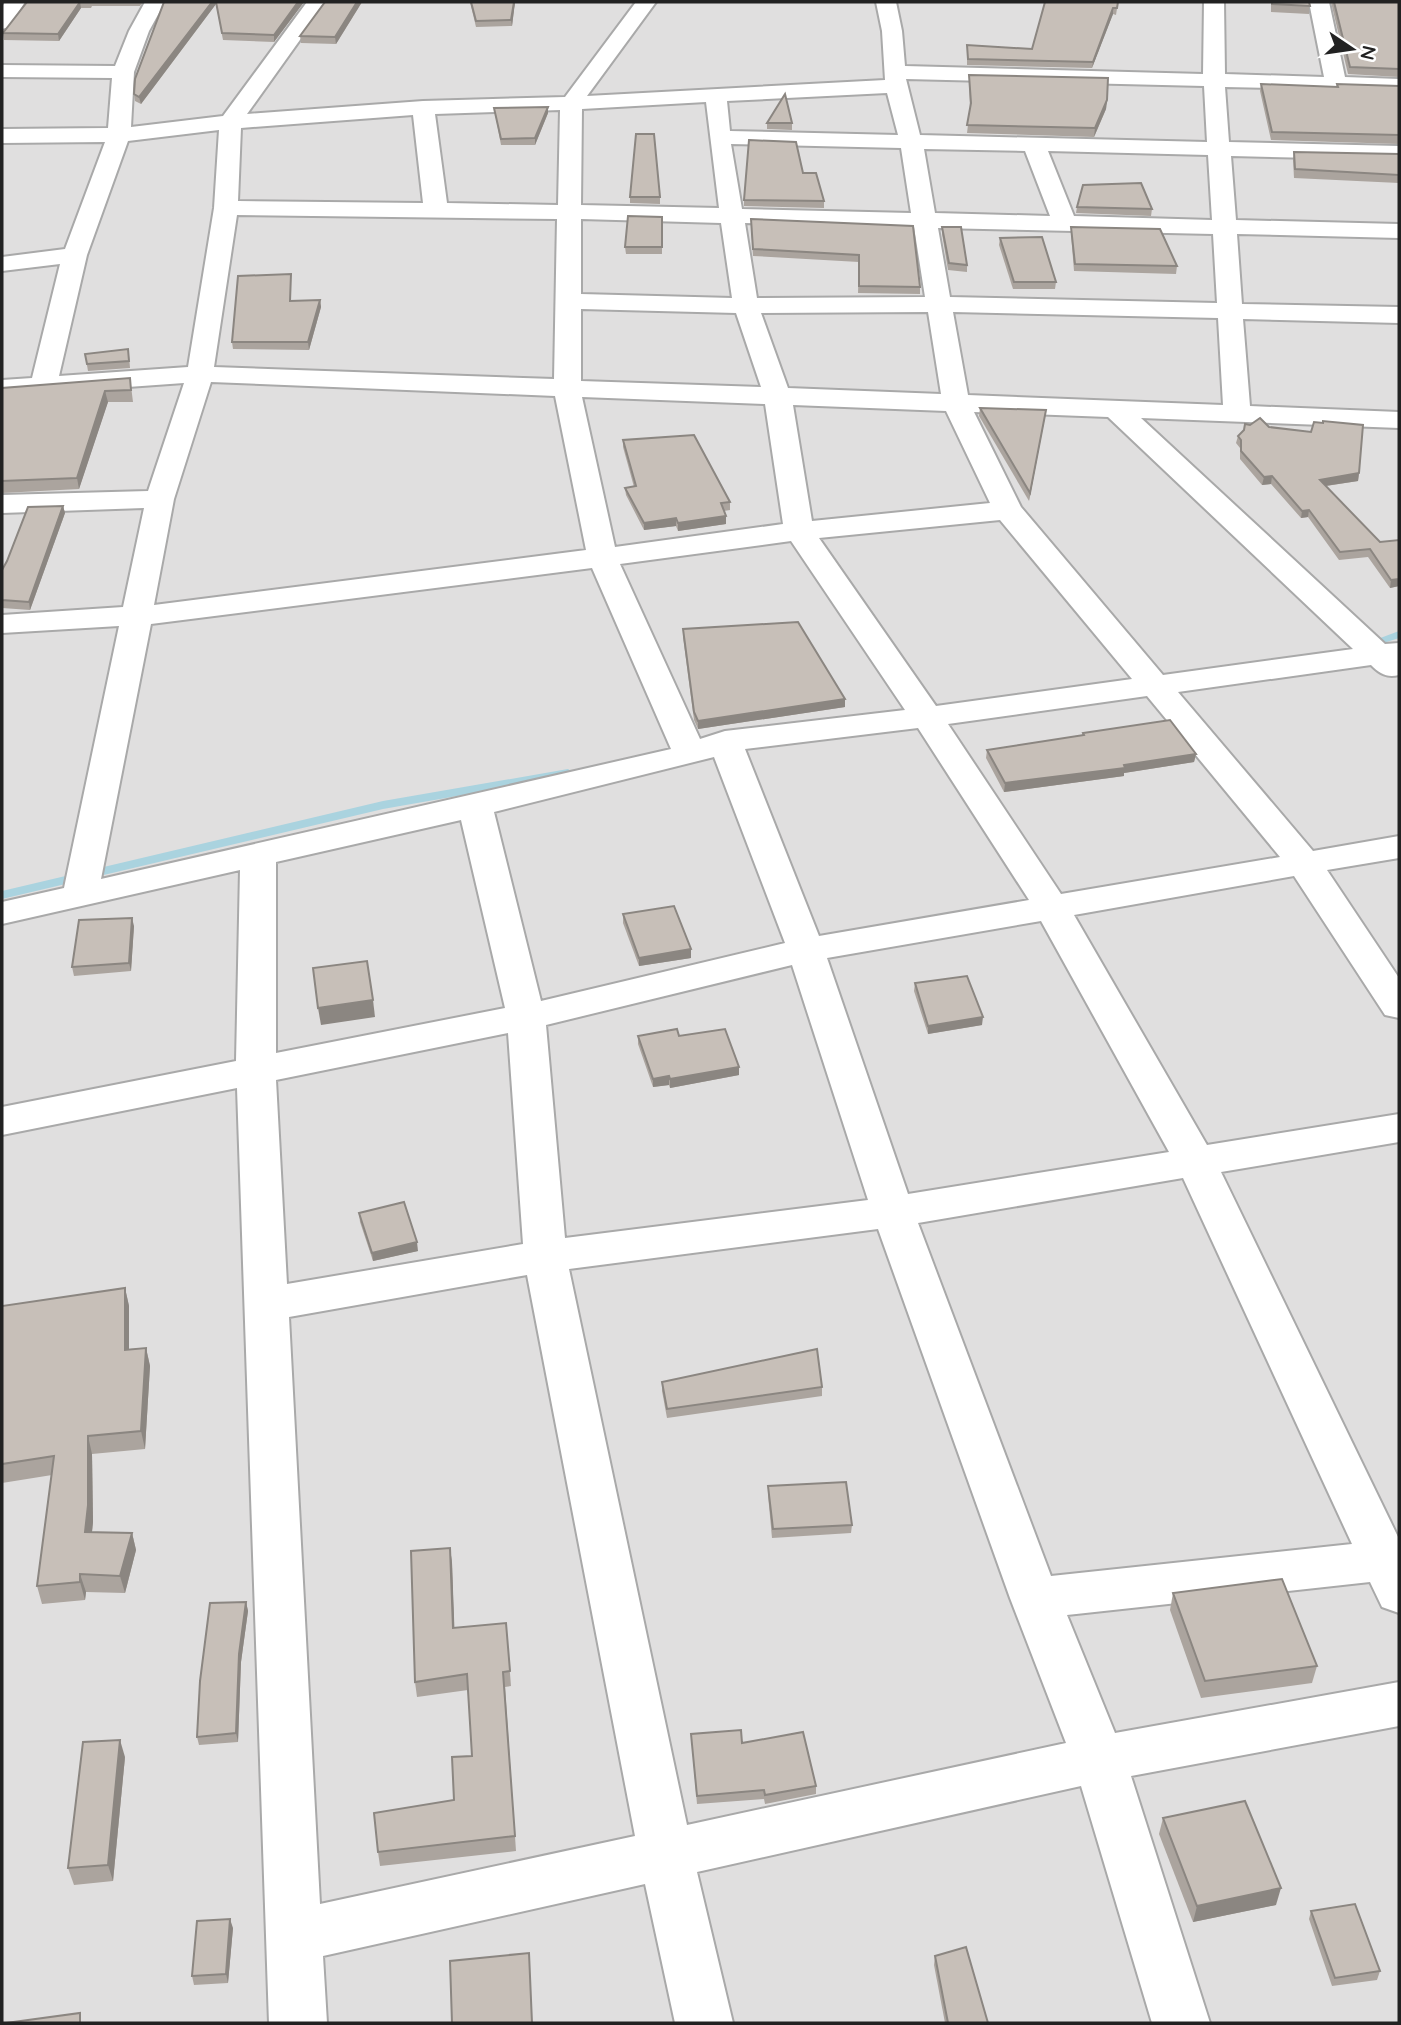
<svg xmlns="http://www.w3.org/2000/svg" width="1401" height="2025" font-family="Quicksand,sans-serif">
  <rect width="100%" height="100%" fill="#f2efe9"/>
  <!-- residential -->
  <rect fill="#e0dfdf" x="2" y="2" width="1397" height="2021"/>
  <g fill="none" stroke-linecap="round" stroke-linejoin="round">
    <!-- stream -->
    <g fill="#aad3df" fill-rule="evenodd">
      <polygon points="1399,631 1399,638 1365,649 1359,646"/>
      <polygon points="568,769 574,773 572,776 383,809 2,899 2,891 383,801"/>
    </g>
    <!-- minor casing -->
    <g stroke="#a9a9a9" stroke-width="4">
      <g id="minor">
        <polygon points="5,2 25,2 9,27 2,29 2,7"/>
        <path d="M145,2H165L149,31L134,72L131,127L223,116L307,2H327L247,114L423,101L565,97L636,2H656L587,96L885,80L882,31L876,2H896L902,31L905,66L1203,74L1204,2H1224L1225,74L1324,77L1309,2H1329L1345,77L1399,79V91L1225,87L1229,142L1399,146V160L1231,156L1236,220L1399,224V238L1237,234L1242,304L1399,307V323L1243,319L1250,406L1399,412V428L1141,418L1385,644L1399,643V675C1387,678 1380,674 1371,665L1178,692L1313,851L1399,836V858L1327,870L1399,978V1018L1385,1015L1294,876L1074,915L1207,1145L1399,1114V1142L1221,1172L1399,1539V1613L1382,1607L1370,1582L1067,1615L1115,1733L1399,1682V1726L1131,1776L1210,2023H1152L1081,1786L697,1872L733,2023H675L645,1884L323,1956L327,2023H269L237,1088L2,1135V1107L236,1061L240,870L2,924V902L64,888L119,626L2,633V615L123,607L144,508L2,513V495L148,491L184,383L2,396V380L32,378L60,264L2,271V257L65,249L105,142L2,143V129L108,128L112,78L2,77V65L115,66L129,31ZM906,79L1204,86L1207,142L920,135ZM887,93L898,135L730,131L727,101ZM706,102L719,208L581,205L582,109ZM560,110L558,205L447,203L435,114ZM413,115L423,203L238,201L241,128ZM219,130L214,208L188,367L59,376L87,255L128,141ZM731,144L901,148L911,213L742,209ZM924,149L1025,151L1050,216L935,213ZM1048,151L1208,155L1212,220L1074,216ZM237,215L557,219L554,379L214,367ZM581,219L721,223L732,298L581,294ZM745,223L914,227L925,297L757,298ZM938,228L1213,234L1217,303L950,297ZM581,309L736,313L761,387L581,381ZM928,312L941,394L788,388L761,313ZM953,312L1218,318L1223,405L968,395ZM211,382L555,396L586,550L154,605L174,499ZM582,397L765,404L783,524L615,547ZM793,405L946,411L990,503L812,521ZM974,412L1108,417L1353,649L1163,675L1021,507ZM1000,520L1132,679L936,706L819,538ZM791,541L905,710L725,731L700,739L620,564ZM592,568L671,749L101,879L151,624ZM1147,696L1280,857L1061,894L948,724ZM918,728L1029,900L819,936L745,749ZM714,757L785,943L541,1001L494,812ZM461,820L505,1008L276,1053V862ZM1041,921L1169,1152L908,1194L827,958ZM792,965L868,1200L565,1238L546,1025ZM508,1033L523,1244L287,1284L276,1080ZM1183,1178L1352,1544L1051,1576L918,1223ZM878,1229L1010,1598L1066,1743L687,1825L569,1269ZM527,1275L635,1836L320,1904L289,1317Z"/>
      </g>
    </g>
    <!-- minor -->
    <use href="#minor" fill="#fff" fill-rule="evenodd"/>
  </g>
  <!-- wall -->
  <g fill="#aba49e">
    <polygon points="27,2 143,2 140,6 92,6 91,8 81,8 59,41 4,40 3,33"/>
    <polygon points="164,2 304,2 274,42 223,40 216,4 141,104 135,101 134,94"/>
    <polygon points="325,2 362,2 336,44 301,43 300,36"/>
    <polygon points="470,2 515,2 512,26 476,27"/>
    <polygon points="1118,2 1116,15 1113,14 1092,68 967,65 967,45 1032,49"/>
    <polygon points="1271,2 1309,2 1309,14 1271,12"/>
    <polygon points="1331,2 1399,2 1399,77 1348,74"/>
    <polygon points="969,75 1107,100 1106,109 1094,137 967,133 970,108 969,83"/>
    <polygon points="1261,84 1336,87 1337,84 1399,86 1399,144 1271,140 1260,91"/>
    <polygon points="548,107 548,113 535,145 501,145 494,108"/>
    <polygon points="767,123 792,123 792,130 767,129"/>
    <polygon points="1294,152 1399,154 1399,183 1294,178 1293,160"/>
    <polygon points="630,197 660,197 660,204 630,203"/>
    <polygon points="744,200 824,201 824,208 744,206"/>
    <polygon points="1077,207 1152,209 1151,216 1076,213"/>
    <polygon points="662,217 662,254 626,254 625,247"/>
    <polygon points="751,226 913,226 920,287 920,294 858,293 859,262 753,256"/>
    <polygon points="942,227 967,265 967,272 948,270 942,234"/>
    <polygon points="1071,227 1177,266 1176,274 1074,271 1071,234"/>
    <polygon points="1000,238 1056,282 1055,289 1013,289 999,245"/>
    <polygon points="291,274 291,301 320,300 321,307 309,350 233,349 232,342"/>
    <polygon points="85,354 129,356 130,368 88,371"/>
    <polygon points="130,378 133,402 108,402 79,489 2,493 2,388"/>
    <polygon points="980,408 1046,410 1029,501 979,416"/>
    <polygon points="1269,427 1311,432 1359,473 1358,481 1326,486 1399,586 1390,588 1368,557 1339,560 1308,517 1301,518 1271,484 1262,485 1240,459 1240,448 1236,443 1238,436"/>
    <polygon points="623,440 730,502 730,510 724,511 726,524 678,531 676,526 644,530 626,495 625,488 634,487 623,447"/>
    <polygon points="63,506 65,513 30,610 2,608 2,570"/>
    <polygon points="683,629 845,699 845,707 698,729 694,720 683,637"/>
    <polygon points="1083,733 1196,754 1194,762 1124,773 1124,776 1004,792 986,758 987,750 1082,736"/>
    <polygon points="623,914 691,949 691,958 639,966 623,923"/>
    <polygon points="134,926 131,971 74,976 72,967"/>
    <polygon points="915,983 982,1025 928,1034 914,991"/>
    <polygon points="638,1036 679,1036 739,1075 670,1088 669,1085 653,1087 638,1044"/>
    <polygon points="359,1213 418,1251 373,1261 360,1222"/>
    <polygon points="125,1288 129,1306 129,1349 146,1348 150,1366 145,1449 92,1454 93,1522 92,1532 132,1533 136,1550 125,1593 86,1592 85,1600 42,1604 37,1586 52,1475 2,1483 2,1306"/>
    <polygon points="662,1382 822,1387 822,1396 667,1418 662,1391"/>
    <polygon points="768,1486 852,1525 851,1533 772,1538 768,1495"/>
    <polygon points="450,1548 452,1563 454,1628 506,1623 511,1686 505,1687 516,1851 380,1866 378,1852 454,1800 472,1756 468,1690 417,1697 415,1682"/>
    <polygon points="1173,1593 1317,1666 1312,1683 1201,1698 1170,1610"/>
    <polygon points="246,1602 248,1611 241,1662 238,1742 199,1745 197,1737"/>
    <polygon points="691,1734 742,1743 816,1786 816,1794 765,1804 764,1799 697,1804"/>
    <polygon points="125,1757 113,1881 74,1885 68,1868"/>
    <polygon points="1163,1818 1276,1905 1193,1922 1159,1834"/>
    <polygon points="1311,1911 1380,1971 1377,1980 1332,1986 1309,1919"/>
    <polygon points="233,1928 228,1983 194,1985 192,1976"/>
    <polygon points="935,1956 988,2023 945,2023 934,1965"/>
  </g>
  <!-- shaded-wall -->
  <g fill="#8b8681">
    <polygon points="80,2 81,8 59,41 58,34"/>
    <polygon points="212,2 216,2 216,4 141,104 139,97"/>
    <polygon points="298,2 304,2 274,42 274,35"/>
    <polygon points="357,2 362,2 336,44 335,37"/>
    <polygon points="514,2 515,2 512,26 511,20"/>
    <polygon points="1113,8 1113,14 1092,68 1093,62"/>
    <polygon points="1107,100 1106,109 1094,137 1095,128"/>
    <polygon points="548,107 548,113 535,145 535,138"/>
    <polygon points="320,300 321,307 309,350 308,342"/>
    <polygon points="105,391 108,402 79,489 77,478"/>
    <polygon points="1046,410 1045,417 1029,501 1030,493"/>
    <polygon points="1359,473 1358,481 1318,487 1320,480"/>
    <polygon points="1272,476 1271,484 1262,485 1264,477"/>
    <polygon points="63,506 65,513 30,610 29,602"/>
    <polygon points="1309,510 1308,517 1301,518 1302,511"/>
    <polygon points="726,516 726,524 678,531 678,523"/>
    <polygon points="676,518 676,526 644,530 644,523"/>
    <polygon points="1399,579 1399,586 1390,588 1391,580"/>
    <polygon points="845,699 845,707 698,729 698,721"/>
    <polygon points="1196,754 1194,762 1124,773 1124,776 1004,792 1005,783"/>
    <polygon points="132,918 134,926 131,971 129,963"/>
    <polygon points="691,949 691,958 639,966 639,958"/>
    <polygon points="373,1000 375,1017 321,1025 318,1008"/>
    <polygon points="983,1017 982,1025 928,1034 928,1026"/>
    <polygon points="739,1067 739,1075 670,1088 670,1079"/>
    <polygon points="669,1076 669,1085 653,1087 653,1079"/>
    <polygon points="417,1242 418,1251 373,1261 372,1253"/>
    <polygon points="125,1288 129,1306 129,1368 125,1350"/>
    <polygon points="146,1348 150,1366 145,1449 141,1431"/>
    <polygon points="88,1436 92,1454 93,1522 90,1550 85,1532"/>
    <polygon points="132,1533 136,1550 125,1593 120,1576"/>
    <polygon points="450,1548 452,1563 455,1644 453,1628"/>
    <polygon points="80,1574 86,1592 85,1600 80,1582"/>
    <polygon points="246,1602 248,1611 241,1662 238,1742 236,1733 239,1654"/>
    <polygon points="120,1740 125,1757 113,1881 108,1865"/>
    <polygon points="1281,1888 1276,1905 1193,1922 1197,1906"/>
    <polygon points="230,1919 233,1928 228,1983 226,1974"/>
  </g>
  <!-- building -->
  <g fill="#c7bfb8" stroke="#8b8681" stroke-width="2">
    <polygon points="27,2 80,2 58,34 3,33"/>
    <polygon points="164,2 212,2 139,97 134,94 135,79"/>
    <polygon points="216,2 298,2 274,35 222,33"/>
    <polygon points="325,2 357,2 335,37 300,36"/>
    <polygon points="471,2 514,2 511,20 476,21"/>
    <polygon points="1045,2 1118,2 1117,8 1113,8 1093,62 968,59 967,45 1032,49"/>
    <polygon points="1272,2 1309,2 1310,6 1272,4"/>
    <polygon points="1334,2 1399,2 1399,69 1350,67"/>
    <polygon points="969,75 1108,78 1107,100 1095,128 967,125 971,103"/>
    <polygon points="1261,84 1338,87 1337,84 1399,86 1399,135 1272,132"/>
    <polygon points="785,94 792,123 767,123"/>
    <polygon points="548,107 535,138 501,139 494,108"/>
    <polygon points="636,134 654,134 660,197 630,197"/>
    <polygon points="749,140 796,142 803,173 816,173 824,201 744,200"/>
    <polygon points="1294,152 1399,154 1399,175 1295,169"/>
    <polygon points="1141,183 1152,209 1077,207 1083,185"/>
    <polygon points="628,216 662,217 662,247 625,247"/>
    <polygon points="751,219 913,226 920,287 859,286 859,255 753,249"/>
    <polygon points="942,227 961,227 967,265 949,263"/>
    <polygon points="1071,227 1160,229 1177,266 1075,264"/>
    <polygon points="1042,237 1056,282 1014,282 1000,238"/>
    <polygon points="291,274 290,301 320,300 308,342 232,342 238,276"/>
    <polygon points="128,349 129,361 87,364 85,354"/>
    <polygon points="130,378 131,390 105,391 77,478 2,481 2,388"/>
    <polygon points="980,408 1046,410 1030,493"/>
    <polygon points="1260,418 1269,427 1311,432 1314,422 1323,423 1323,421 1363,425 1359,473 1320,480 1380,542 1399,540 1399,579 1391,580 1370,549 1340,552 1309,510 1302,511 1272,476 1264,477 1241,451 1241,440 1238,436 1244,430 1245,424 1250,425"/>
    <polygon points="694,435 730,502 721,503 726,516 678,523 676,518 644,523 625,488 636,486 623,440"/>
    <polygon points="63,506 29,602 2,600 2,570 7,561 28,507"/>
    <polygon points="798,622 845,699 698,721 694,712 683,629"/>
    <polygon points="1170,720 1196,754 1124,765 1125,768 1005,783 987,750 1084,735 1083,733"/>
    <polygon points="674,906 691,949 639,958 623,914"/>
    <polygon points="132,918 129,963 72,967 79,920"/>
    <polygon points="367,961 373,1000 318,1008 313,968"/>
    <polygon points="967,976 983,1017 928,1026 915,983"/>
    <polygon points="677,1029 679,1036 725,1029 739,1067 670,1079 669,1076 653,1079 638,1036"/>
    <polygon points="404,1202 417,1242 372,1253 359,1213"/>
    <polygon points="125,1288 125,1350 146,1348 141,1431 88,1436 88,1505 85,1532 132,1533 120,1576 80,1574 80,1582 37,1586 54,1456 2,1464 2,1306"/>
    <polygon points="817,1349 822,1387 667,1409 662,1382"/>
    <polygon points="846,1482 852,1525 773,1529 768,1486"/>
    <polygon points="450,1548 453,1628 506,1623 510,1671 503,1672 515,1836 378,1852 374,1813 454,1800 452,1757 472,1756 467,1674 415,1682 411,1551"/>
    <polygon points="1282,1579 1317,1666 1205,1681 1173,1593"/>
    <polygon points="246,1602 239,1654 236,1733 197,1737 200,1681 210,1603"/>
    <polygon points="741,1730 742,1743 803,1732 816,1786 765,1795 764,1790 697,1796 691,1734"/>
    <polygon points="120,1740 108,1865 68,1868 83,1742"/>
    <polygon points="1245,1801 1281,1888 1197,1906 1163,1818"/>
    <polygon points="1355,1904 1380,1971 1335,1978 1311,1911"/>
    <polygon points="230,1919 226,1974 192,1976 197,1921"/>
    <polygon points="966,1947 988,2023 948,2023 935,1956"/>
    <polygon points="529,1953 532,2023 452,2023 450,1961"/>
    <polygon points="80,2013 80,2023 6,2023"/>
  </g>
  <!-- border -->
  <rect width="1401" height="2025" fill="none" stroke="#222222" stroke-width="7"/>
  <!-- north arrow -->
  <g transform="translate(1352 49) rotate(103)" stroke="#ffffff" stroke-width="5" paint-order="stroke">
  <path d="M0-5L12 26L0 18L-12 26Z" fill="#222222"/>
  <text y="-10" font-size="19" font-weight="bold" text-anchor="middle" fill="#222222">N</text>
  </g>
</svg>
